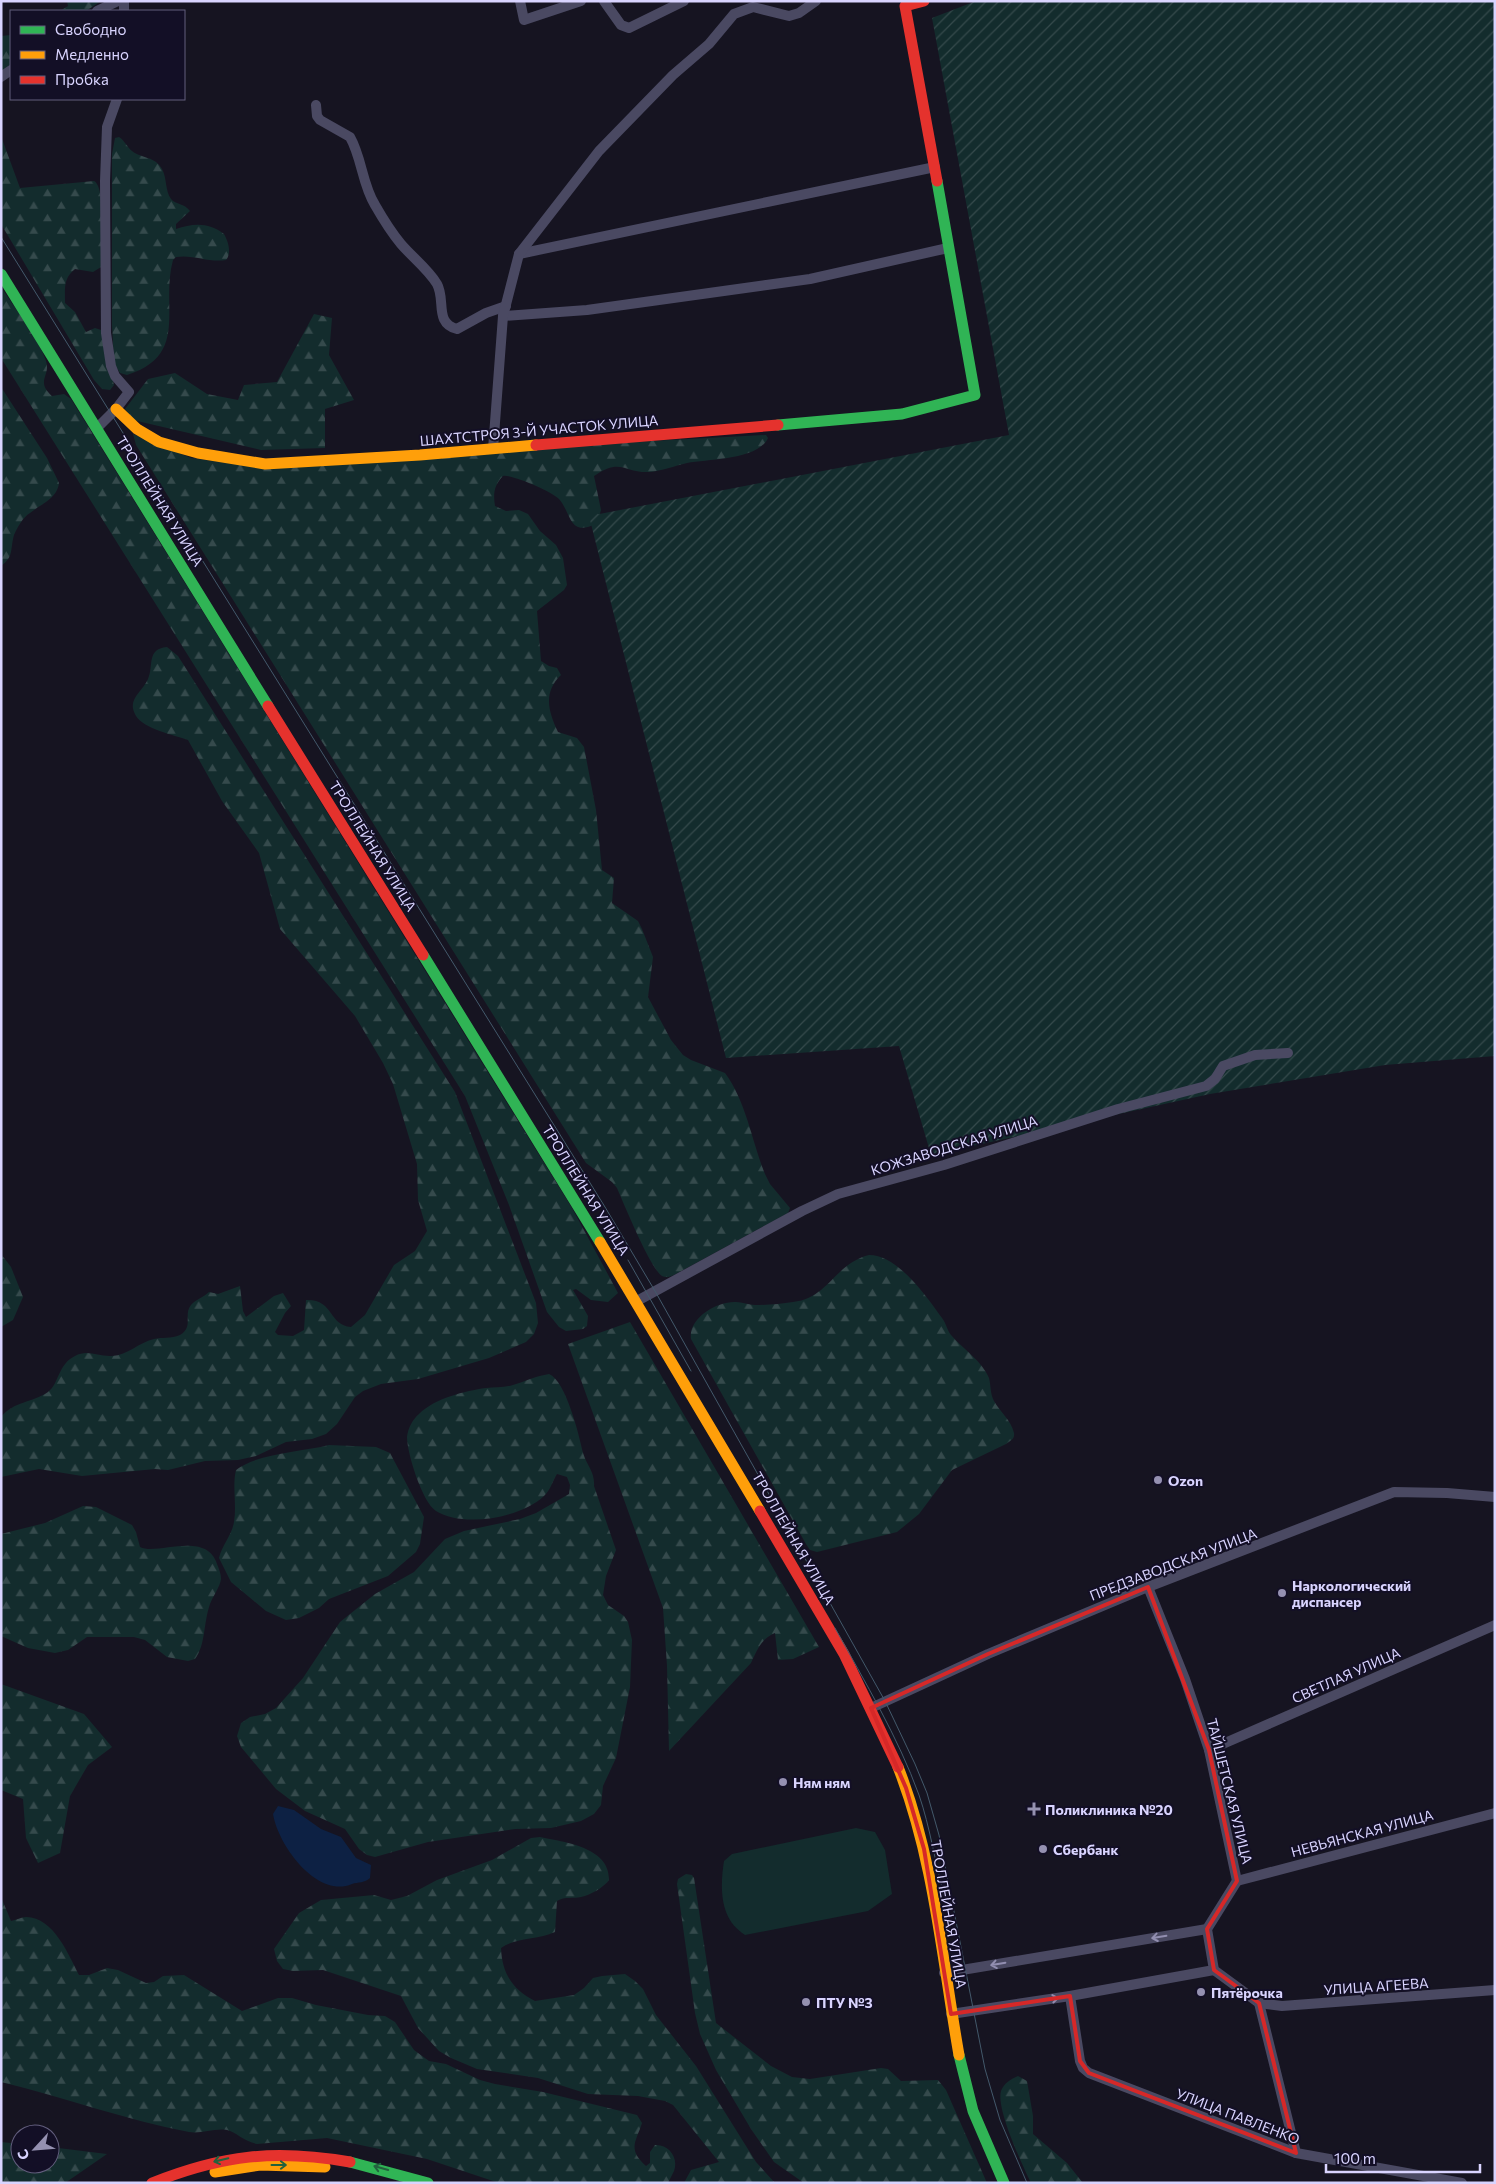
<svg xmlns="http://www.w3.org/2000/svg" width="1496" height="2184" font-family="Commissioner,sans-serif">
  <defs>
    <pattern id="forest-firs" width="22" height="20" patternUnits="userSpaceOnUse" patternTransform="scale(1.25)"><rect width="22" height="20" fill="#132c2d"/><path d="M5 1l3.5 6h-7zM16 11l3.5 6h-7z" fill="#354a4c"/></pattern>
    <pattern id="garden-furrows" width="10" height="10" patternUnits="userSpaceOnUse" patternTransform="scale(1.25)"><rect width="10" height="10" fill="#132c2d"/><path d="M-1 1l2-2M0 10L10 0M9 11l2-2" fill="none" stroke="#354a4c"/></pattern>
  </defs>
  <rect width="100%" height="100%" fill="#161421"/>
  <!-- forest -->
  <g fill="url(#forest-firs)">
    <polygon points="67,1 101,1 86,11 60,11 68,6"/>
    <polygon points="11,35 11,64 1,72 1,36"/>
    <path d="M1,136L20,188L94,181C107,188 101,251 101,267L93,272L75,269C63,279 65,288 65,303L75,312L86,332L95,328L101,330L114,385L110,390L102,389L94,380L1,224Z"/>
    <path d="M119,137C125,141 127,147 132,151C142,159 155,156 162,169C167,178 165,191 171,199C176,205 184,203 190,211L176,224V229C193,223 209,222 224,234C228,241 232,253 226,260C209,263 193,254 176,257L173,260C160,307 190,355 127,375L120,373L114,363L112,325V154L115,138Z"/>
    <path d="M1,287C14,307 39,339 46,361C51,376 35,381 52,396L64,394L71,399L572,1208L618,1293L608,1302L591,1300L576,1289L573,1290L588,1316L587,1326L583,1329L566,1331L559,1327L547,1312L509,1205L465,1096L1,358Z"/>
    <polygon points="314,314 332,318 329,355 354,400 325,409 325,448 261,450 133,420 125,409 148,379 175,373 207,394 238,400 244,385 277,382"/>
    <path d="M1,387L47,458L59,483C57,499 41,504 30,513C23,517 17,528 14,535C10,549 14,557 1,566Z"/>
    <path d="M133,434L191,458L270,469L595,444L766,435L768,438C758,460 709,459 687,463C674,466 662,471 649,472C624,473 621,457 594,476L601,510L597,523C569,538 572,514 559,499C553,492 512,474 503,476C494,485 493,494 495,506L506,511L519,510L528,514L540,531L556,545L563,558L567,585L564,590L537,611L541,661L549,666L557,668L561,675C543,692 548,711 558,732L577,738L584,747L596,810L602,870L614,878L612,903L638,921L642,929L653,957L648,997L671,1040L683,1055L691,1060L725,1073C746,1101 752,1142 765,1174L770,1184L790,1208L788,1213L674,1275C669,1277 666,1278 662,1276C650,1268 624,1204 617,1188L612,1182L586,1163L136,445Z"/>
    <path d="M167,647L178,656L455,1092L536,1303L538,1323L534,1334L526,1342L489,1358L418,1379L381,1384L363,1391L355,1397L337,1424L326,1434L312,1439L286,1442L256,1456L238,1460L205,1461L168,1470L155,1469L82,1476L39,1469L1,1477V1417C14,1401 32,1403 48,1392C59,1384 58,1364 75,1356C88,1349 98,1357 112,1356C128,1355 138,1343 154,1339C162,1337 171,1339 180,1335C194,1327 183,1315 191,1305C195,1300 204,1297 209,1292L218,1294L240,1286L243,1311L246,1317L274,1296L283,1293L291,1306L285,1313L275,1332L278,1335L293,1336L304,1330L306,1300C334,1299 328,1325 351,1327L365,1315L394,1265L415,1251L427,1231L418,1200L417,1164L393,1084L383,1063L355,1016L280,929L259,853L222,801L188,740C174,735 144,729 136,716C126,699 142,693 148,679C154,666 146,649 167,647Z"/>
    <polygon points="1,1254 11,1267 23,1297 13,1320 1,1327"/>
    <path d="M869,1255C898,1255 926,1296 942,1318C946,1323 947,1330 951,1335C963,1349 982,1361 989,1378C991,1386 990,1394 994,1401C1000,1412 1011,1420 1014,1433C1015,1439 1010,1441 1006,1444L952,1470L919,1514L897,1532L817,1552L810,1550L806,1544L691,1339C688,1318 717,1301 736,1302C742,1302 749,1305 755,1305C767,1305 781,1304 793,1302C829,1298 834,1264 869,1255Z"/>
    <path d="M630,1322L819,1647L793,1659L778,1660L775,1633C761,1639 757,1650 751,1663L669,1751L667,1666L663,1608L568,1344Z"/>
    <path d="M549,1374C566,1381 579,1435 583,1453C587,1466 595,1472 594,1486L616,1550L606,1576L603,1595L608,1605L624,1616L628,1622L632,1640L630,1687L616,1758L603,1786L601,1805L594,1814L581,1821L551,1828L515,1829L428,1842L375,1857L367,1855L359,1849L345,1829L305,1811L276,1789L241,1747L237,1736L241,1723L250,1717L265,1714L276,1708L303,1678L340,1622L375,1594L414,1572L445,1539L464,1531L520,1519L536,1513L569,1494L570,1485L567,1477L557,1474C553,1480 550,1491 544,1496C521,1518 463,1528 436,1511C422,1502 407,1453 407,1437C408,1428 413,1419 419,1414C435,1398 465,1391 486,1388C495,1387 504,1388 513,1385C526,1381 536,1376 549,1374Z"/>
    <path d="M329,1445L376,1447L390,1453L424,1517L420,1544L416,1552L388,1576L329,1599L319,1608L299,1618L286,1620L266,1611L231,1582L219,1558C222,1545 232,1535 234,1522C237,1504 232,1487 236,1470C258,1453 302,1452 329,1445Z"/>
    <path d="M83,1506L96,1507L132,1525L136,1532L140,1547C157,1556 206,1530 217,1564C219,1569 221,1574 221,1579C220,1587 213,1596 210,1604C203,1624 206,1644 195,1659L188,1661L167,1657L145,1640L134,1637H87L68,1650L55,1653L28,1648L1,1636V1534L45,1523Z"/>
    <polygon points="1,1684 84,1714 112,1747 88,1765 70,1796 60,1853 38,1863 26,1838 23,1799 1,1790"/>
    <path d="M540,1837C564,1842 610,1847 609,1880C604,1887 591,1895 581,1897C573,1899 565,1896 557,1901L555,1932C537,1940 517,1937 501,1948C502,1974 513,1990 535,2001L574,1995L584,1988L593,1978L602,1976L625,1974L635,1981L643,1989L656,2015L696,2066L756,2162L775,2183H684L691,2170L719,2162L673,2105L665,2101L638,2096L588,2094L538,2078L477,2069L451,2058L439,2051L418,2028L401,1996L323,1970L293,1971L283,1969L277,1961L274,1949L299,1913L321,1900L374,1895L391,1900L407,1896L437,1880L492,1860L531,1838Z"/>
    <polygon points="686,1874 692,1875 694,1878 716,2023 771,2066 792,2077 810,2079 881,2068 888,2069 901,2081 938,2080 946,2090 987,2183 804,2183 774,2162 751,2129 716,2070 700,2034 695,2013 677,1884 678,1879"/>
    <path d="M1,1897L11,1921C16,1920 22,1917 26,1917C54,1917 69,1956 79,1975H89L107,1968L118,1970L146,1983L154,1982L163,1976L184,1975L242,2011L278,1998H292L316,2005L368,2015L385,2016L395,2022L414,2050L429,2061L446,2064L480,2080L495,2084L543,2092L637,2115L642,2123C636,2142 627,2149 646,2166L650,2163V2152L655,2145C668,2144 679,2157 674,2171C672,2175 670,2179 668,2183H499L427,2159L327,2138L257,2144C243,2141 236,2132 227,2130C214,2128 201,2134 189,2132C125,2120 64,2097 1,2082Z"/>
    <path d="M1018,2076L1027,2081L1033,2116V2134L1067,2163L1083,2183H1031C1022,2164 996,2109 1001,2091C1004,2083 1011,2079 1018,2076Z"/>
    <polygon points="1,2142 20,2144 20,2164 50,2164 50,2147 107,2154 65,2183 1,2183"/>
  </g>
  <!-- park -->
  <path fill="#132c2d" d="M856,1828L875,1832L885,1850L892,1894L868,1911L745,1935C719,1919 720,1887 724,1861L732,1854Z"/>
  <!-- garden -->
  <polygon fill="url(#garden-furrows)" points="976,1 1495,1 1495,1056 1385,1065 1210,1094 931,1155 899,1046 726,1058 589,516 1009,435 932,18"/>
  <!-- water -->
  <path fill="#0d2144" d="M278,1806L294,1810L321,1829L341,1837L356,1858L371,1865L370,1878C365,1883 358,1882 352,1884C317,1899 278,1845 273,1814Z"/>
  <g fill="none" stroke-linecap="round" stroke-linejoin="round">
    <!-- street -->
    <g stroke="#4a4962" stroke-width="10">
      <polyline points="124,1 124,11"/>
      <polyline points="520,1 524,20 581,1"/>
      <polyline points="604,1 621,25 629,28 684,1"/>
      <polyline points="97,11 118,1"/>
      <polyline points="1,77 11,70"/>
      <path d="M316,105L317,116L320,120L350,137C362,158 362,184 375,205C383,219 391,232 401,244C412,257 428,269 437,284C446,300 434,323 457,329L486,313L506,306"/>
      <polyline points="519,254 935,167"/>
      <polyline points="503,316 587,310 810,279 948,248"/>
      <polyline points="97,428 116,409 129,392 115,376 111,366 106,333 105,181 107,127 117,99"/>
      <polyline points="493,449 503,316 519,254 599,151 673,75 709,44 734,14 753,7 789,16 799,13 816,1"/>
      <polyline points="637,1301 802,1211 838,1194 944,1165 1118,1109 1206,1086 1215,1079 1223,1066 1255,1055 1288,1053"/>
      <polyline points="1148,1587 1185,1679 1209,1750 1237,1881 1207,1929 1214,1970 1259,2003 1296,2153"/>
      <polyline points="871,1708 988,1654 1148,1587 1394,1492 1447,1493 1495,1497"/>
      <polyline points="1209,1750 1495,1625"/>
      <polyline points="1237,1881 1495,1813"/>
      <polyline points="944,1973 1207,1929"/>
      <polyline points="1070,1996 1080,2061 1083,2068 1089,2073 1296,2153 1462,2183"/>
      <polyline points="1259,2003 1282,2006 1495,1990"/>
      <polyline points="951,2014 1070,1996 1214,1970"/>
    </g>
    <!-- fast -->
    <g stroke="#30b455" stroke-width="11">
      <polyline points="1,274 268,706"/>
      <polyline points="778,425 902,414 975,395 937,181"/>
      <polyline points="423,955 600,1242"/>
      <polyline points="959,2055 973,2111 1004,2183"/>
      <polyline points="350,2162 428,2183"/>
    </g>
    <!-- slow -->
    <g stroke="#ff9f0a" stroke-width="11">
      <polyline points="116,409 137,429 159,442 198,453 265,464 420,455 536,445"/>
      <polyline points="600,1242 760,1511"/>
      <path d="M898,1767C934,1858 942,1959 959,2055"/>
      <polyline points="215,2172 260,2165 325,2167"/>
    </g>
    <!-- jam -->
    <g stroke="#e5322d" stroke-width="11">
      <polyline points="924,1 905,6 937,181"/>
      <polyline points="536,445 778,425"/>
      <polyline points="268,706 423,955"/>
      <polyline points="760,1511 844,1654 898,1767"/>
      <path d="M152,2183C222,2155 275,2149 350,2162"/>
    </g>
    <!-- tram -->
    <g stroke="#43596b" stroke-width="1">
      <polyline points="1,237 605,1207 655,1291 885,1701 915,1764 927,1793 939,1835 985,2069 1000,2120 1027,2183"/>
      <polyline points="628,1260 691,1371"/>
      <path d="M835,1628C865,1682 898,1737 919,1795C930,1827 935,1862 944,1895"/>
    </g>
  </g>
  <!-- one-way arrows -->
  <defs><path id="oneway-shaft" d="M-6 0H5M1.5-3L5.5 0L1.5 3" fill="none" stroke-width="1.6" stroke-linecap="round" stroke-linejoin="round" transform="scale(1.25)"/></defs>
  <g stroke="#928eb0">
    <use href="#oneway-shaft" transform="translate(1159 1937) rotate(171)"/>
    <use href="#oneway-shaft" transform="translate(998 1964) rotate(170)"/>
    <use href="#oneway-shaft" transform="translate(1051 1999) rotate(-8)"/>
  </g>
  <g stroke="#22623e">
    <use href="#oneway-shaft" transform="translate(221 2160) rotate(167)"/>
    <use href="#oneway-shaft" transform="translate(279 2165)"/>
    <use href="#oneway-shaft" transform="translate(381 2168) rotate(-164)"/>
  </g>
  <!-- marked area -->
  <path fill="none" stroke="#d62828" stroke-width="4" stroke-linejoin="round" d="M1148,1587L1209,1750L1237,1881L1207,1929L1214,1970L1259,2003L1296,2153L1089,2073L1080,2061L1070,1996L951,2014L924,1849L906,1788L871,1708L988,1654Z"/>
  <!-- markers -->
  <g fill="#9591b1" stroke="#130f26" stroke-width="2">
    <circle cx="1158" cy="1480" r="5"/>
    <circle cx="1282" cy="1593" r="5"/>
    <circle cx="783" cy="1782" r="5"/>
    <path d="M1031.5 1801.5h5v5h5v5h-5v5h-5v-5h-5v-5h5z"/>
    <circle cx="1043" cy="1849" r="5"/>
    <circle cx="1201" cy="1992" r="5"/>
    <circle cx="806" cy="2002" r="5"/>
  </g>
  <g text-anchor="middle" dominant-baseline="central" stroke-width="4" stroke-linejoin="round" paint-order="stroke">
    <!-- street labels -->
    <g font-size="14" fill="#d9d4ff" stroke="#130f26">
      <text transform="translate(539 430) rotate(-5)">ШАХТСТРОЯ 3-Й УЧАСТОК УЛИЦА</text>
      <text transform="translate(160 501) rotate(58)">ТРОЛЛЕЙНАЯ УЛИЦА</text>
      <text transform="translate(373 846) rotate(58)">ТРОЛЛЕЙНАЯ УЛИЦА</text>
      <text transform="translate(954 1145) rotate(-17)">КОЖЗАВОДСКАЯ УЛИЦА</text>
      <text transform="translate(586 1190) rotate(58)">ТРОЛЛЕЙНАЯ УЛИЦА</text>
      <text transform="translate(794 1538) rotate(60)">ТРОЛЛЕЙНАЯ УЛИЦА</text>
      <text transform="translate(1173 1564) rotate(-21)">ПРЕДЗАВОДСКАЯ УЛИЦА</text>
      <text transform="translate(1346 1675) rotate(-24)">СВЕТЛАЯ УЛИЦА</text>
      <text transform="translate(1230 1791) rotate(76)">ТАЙШЕТСКАЯ УЛИЦА</text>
      <text transform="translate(1362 1833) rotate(-15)">НЕВЬЯНСКАЯ УЛИЦА</text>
      <text transform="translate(949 1914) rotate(80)">ТРОЛЛЕЙНАЯ УЛИЦА</text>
      <text transform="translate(1376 1986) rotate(-4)">УЛИЦА АГЕЕВА</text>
      <text transform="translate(1238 2116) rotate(21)">УЛИЦА ПАВЛЕНКО</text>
    </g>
    <!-- poi labels -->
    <g font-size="14" font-weight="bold" fill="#d9d4ff" stroke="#130f26" text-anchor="start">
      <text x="1168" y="1480">Ozon</text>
      <text x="1292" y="1585">Наркологический<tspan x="1292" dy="16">диспансер</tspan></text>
      <text x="793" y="1782">Ням ням</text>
      <text x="1045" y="1809">Поликлиника №20</text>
      <text x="1053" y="1849">Сбербанк</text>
      <text x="1211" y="1992">Пятёрочка</text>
      <text x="816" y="2002">ПТУ №3</text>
    </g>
  </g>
  <!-- border -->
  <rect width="1496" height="2184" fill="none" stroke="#d9d4ff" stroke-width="5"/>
  <!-- legend -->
  <rect x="10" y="10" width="175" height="90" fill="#130f26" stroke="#625e7d"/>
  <rect x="20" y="26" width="25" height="8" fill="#30b455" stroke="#625e7d"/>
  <text x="55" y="35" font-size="15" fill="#d9d4ff">Свободно</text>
  <rect x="20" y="51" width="25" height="8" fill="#ff9f0a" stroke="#625e7d"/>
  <text x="55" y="60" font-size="15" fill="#d9d4ff">Медленно</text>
  <rect x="20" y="76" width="25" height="8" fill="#e5322d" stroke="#625e7d"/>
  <text x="55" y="85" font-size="15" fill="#d9d4ff">Пробка</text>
  <!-- north arrow -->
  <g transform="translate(35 2149) rotate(244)"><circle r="24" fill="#130f26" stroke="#625e7d"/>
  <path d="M0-4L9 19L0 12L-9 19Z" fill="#9591b1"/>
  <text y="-8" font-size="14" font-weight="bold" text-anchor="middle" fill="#d9d4ff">С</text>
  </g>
  <!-- scale -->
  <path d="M1326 2164v8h154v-8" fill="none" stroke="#d9d4ff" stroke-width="2.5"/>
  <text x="1334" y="2164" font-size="15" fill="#d9d4ff" stroke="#130f26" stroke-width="4" paint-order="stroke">100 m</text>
</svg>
